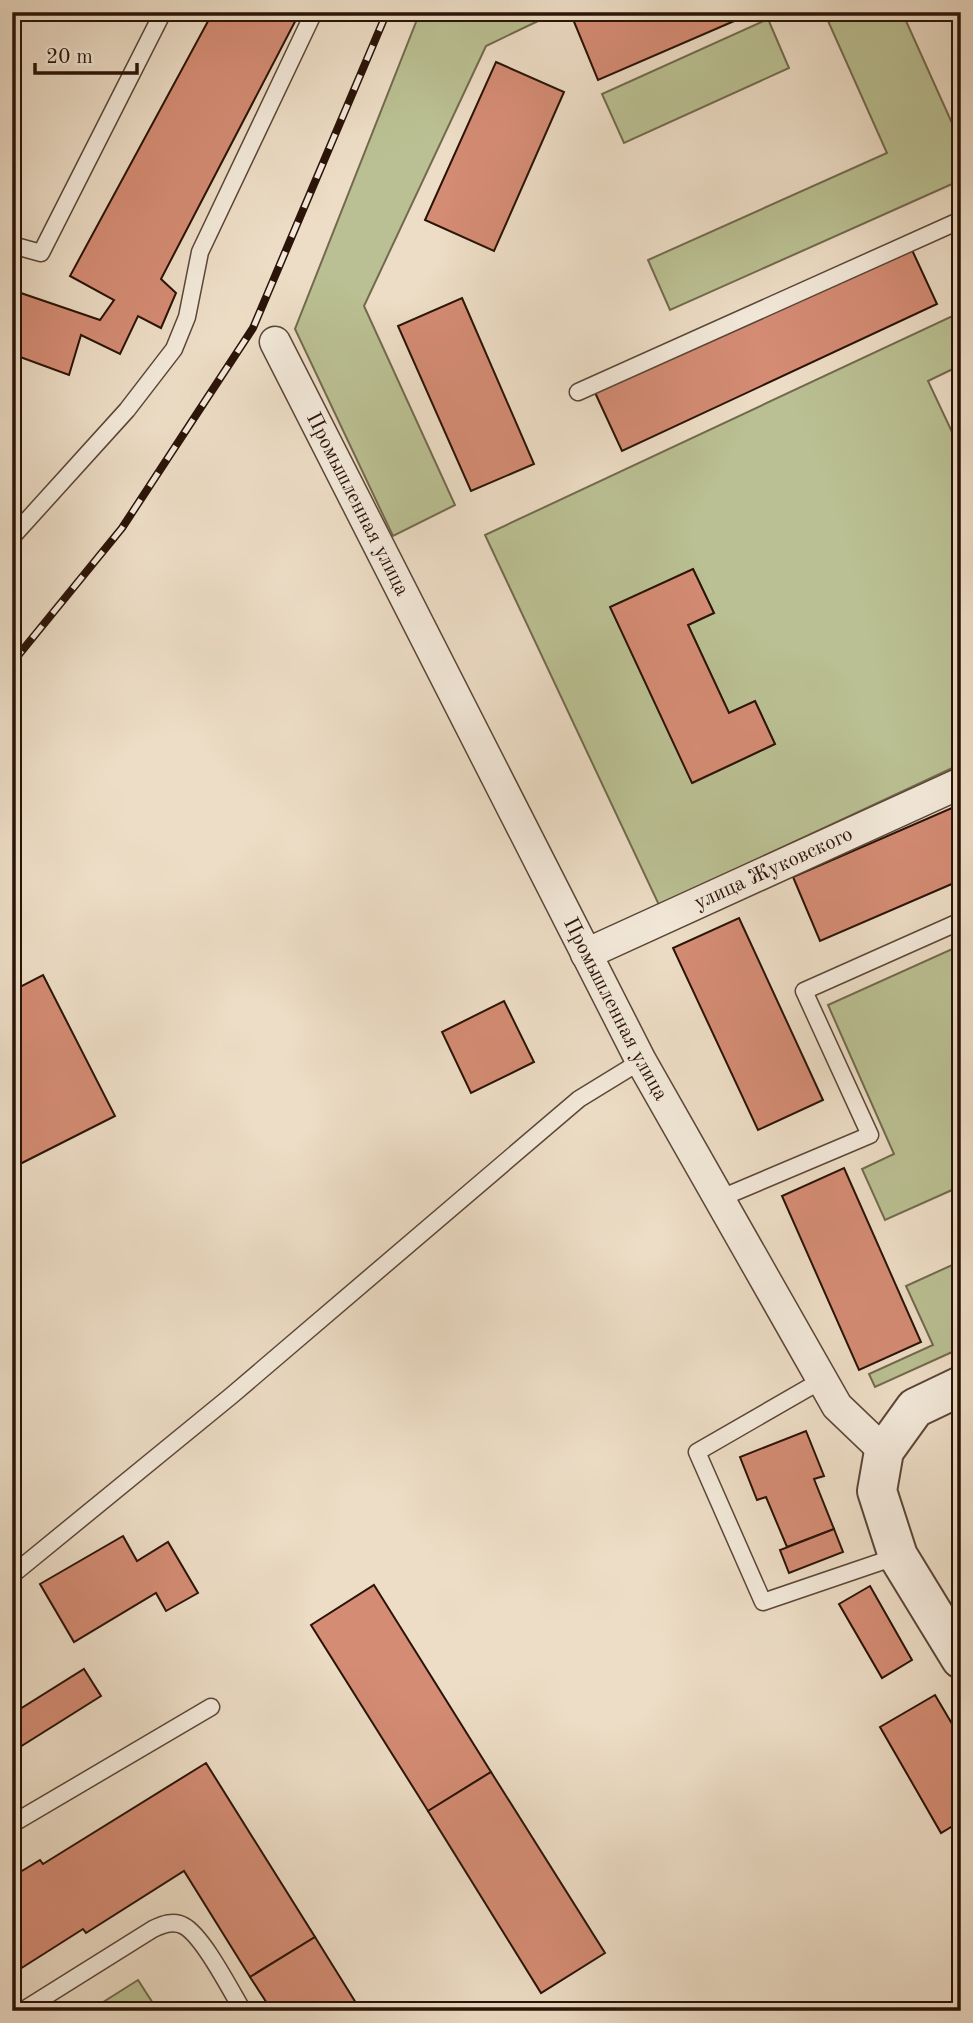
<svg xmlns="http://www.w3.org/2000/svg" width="973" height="2023" font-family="'Old Standard TT',serif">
  <rect width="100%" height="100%" fill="#edddc6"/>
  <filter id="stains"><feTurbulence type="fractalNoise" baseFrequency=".00286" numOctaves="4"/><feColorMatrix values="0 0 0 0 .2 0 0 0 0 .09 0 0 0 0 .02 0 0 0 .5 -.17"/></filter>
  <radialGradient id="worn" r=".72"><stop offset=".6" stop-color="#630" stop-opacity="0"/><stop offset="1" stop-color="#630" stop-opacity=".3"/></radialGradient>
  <!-- green -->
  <g fill="#bac093" stroke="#726a4d" stroke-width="2" fill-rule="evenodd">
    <polygon points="420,12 557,12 486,46 364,306 455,505 393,536 295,329"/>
    <polygon points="824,12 902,12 961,143 961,180 670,310 648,260 887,153"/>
    <polygon points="768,19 789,68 624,143 602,94"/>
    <path d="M961,312V365L928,381L961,451V764L659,905L485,535ZM693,569L714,613L688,625L729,713L755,701L775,744L693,783L611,607Z"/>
    <polygon points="961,945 961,1186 885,1220 862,1169 894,1154 828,1005"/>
    <polygon points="961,1261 961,1348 875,1387 869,1374 933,1345 906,1286"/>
    <polygon points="138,1980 158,2011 89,2011"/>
  </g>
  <!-- building -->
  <g fill="#d48c74" stroke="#2a1307" stroke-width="2">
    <polygon points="213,12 300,12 161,279 176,293 161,328 138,316 120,354 81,335 69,375 12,354 12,290 100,320 114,300 70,276"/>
    <polygon points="570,12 755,12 598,80"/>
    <polygon points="496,62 564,92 494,251 425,220"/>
    <polygon points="906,237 937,304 622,451 591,384"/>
    <polygon points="462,298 534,464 471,491 398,326"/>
    <polygon points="693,569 714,613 688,625 729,713 755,701 775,744 692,783 610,607"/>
    <polygon points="961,804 961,880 820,941 793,877"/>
    <polygon points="739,918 823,1100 758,1130 673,948"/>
    <polygon points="43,975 115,1116 12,1168 12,991"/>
    <polygon points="504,1001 534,1062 471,1093 442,1032"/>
    <polygon points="844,1168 921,1342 859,1370 782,1196"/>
    <polygon points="806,1431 824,1476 814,1479 834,1529 787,1547 766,1497 757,1500 740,1457"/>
    <polygon points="834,1529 843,1552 789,1573 780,1550"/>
    <polygon points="123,1536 137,1561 168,1542 198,1593 166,1611 156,1593 74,1642 40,1584"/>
    <polygon points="374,1585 491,1772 428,1811 311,1625"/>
    <polygon points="870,1586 912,1660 882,1678 839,1604"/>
    <polygon points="84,1669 101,1696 12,1752 12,1714"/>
    <polygon points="935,1695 961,1739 961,1821 941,1833 880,1727"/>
    <polygon points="206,1763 315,1937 250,1977 184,1871 86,1933 83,1929 20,1969 12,1957 12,1877 40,1860 43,1864"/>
    <polygon points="491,1772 605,1953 541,1993 428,1811"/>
    <polygon points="315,1937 361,2011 272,2011 250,1977"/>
  </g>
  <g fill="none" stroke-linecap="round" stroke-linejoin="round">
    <!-- service casing -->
    <g stroke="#5b4637" stroke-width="19">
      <g id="service">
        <polyline points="12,245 41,253 163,12"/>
        <polyline points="578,392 961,220"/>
        <polyline points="12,537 127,410 174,349 187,317 200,252 314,12"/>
        <polyline points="721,1198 870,1135 804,991 961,921"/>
        <polyline points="822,1380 697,1452 763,1602 898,1556"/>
        <polyline points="12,1575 231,1396 579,1099 641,1061"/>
        <polyline points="12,1824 211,1707"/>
        <path d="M22,2011L153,1929C163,1924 174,1920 184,1926C203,1936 231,1991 243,2011"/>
      </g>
    </g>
    <!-- minor casing -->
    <g stroke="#5b4637" stroke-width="33">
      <g id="minor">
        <path id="s1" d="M275,342L641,1061L837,1406L884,1451"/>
        <path id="s2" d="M586,954L961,783"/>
      </g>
    </g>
    <!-- tertiary casing -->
    <g stroke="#5b4637" stroke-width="42">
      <polyline id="tertiary" points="961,1386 915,1408 884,1451 877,1491 898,1556 961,1659"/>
    </g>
    <!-- service -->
    <use href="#service" stroke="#f3e9da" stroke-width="16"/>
    <!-- minor -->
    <use href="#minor" stroke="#f3e9da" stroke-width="30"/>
    <!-- tertiary -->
    <use href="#tertiary" stroke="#f3e9da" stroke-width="38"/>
    <!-- rail casing -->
    <g stroke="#2a1307" stroke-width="8">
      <polyline id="rail" points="12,663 122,528 253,328 387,12"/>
    </g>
    <!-- rail -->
    <use href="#rail" stroke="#f3e9da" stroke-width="5" stroke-dasharray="16" stroke-linecap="butt"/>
  </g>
  <g text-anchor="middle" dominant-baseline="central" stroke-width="5" stroke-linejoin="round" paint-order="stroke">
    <!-- street labels -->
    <g font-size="21" fill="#2a1307" stroke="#f3e9da">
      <text stroke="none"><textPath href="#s1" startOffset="182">Промышленная улица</textPath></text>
      <text stroke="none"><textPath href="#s2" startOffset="206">улица Жуковского</textPath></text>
      <text stroke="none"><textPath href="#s1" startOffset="749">Промышленная улица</textPath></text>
    </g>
  </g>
  <!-- margin -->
  <rect width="973" height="2023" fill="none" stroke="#edddc6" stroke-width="42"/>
  <rect x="14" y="14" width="945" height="1995" fill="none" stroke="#2a1307" stroke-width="3.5"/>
  <rect x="21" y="21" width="931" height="1981" fill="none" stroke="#2a1307" stroke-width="2"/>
  <!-- scale -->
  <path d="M35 63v10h102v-10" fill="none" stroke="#2a1307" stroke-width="3.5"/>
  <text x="46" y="63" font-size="21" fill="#2a1307" stroke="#f3e9da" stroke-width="5" paint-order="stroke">20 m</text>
  <rect width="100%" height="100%" filter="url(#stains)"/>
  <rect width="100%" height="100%" fill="url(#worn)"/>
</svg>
